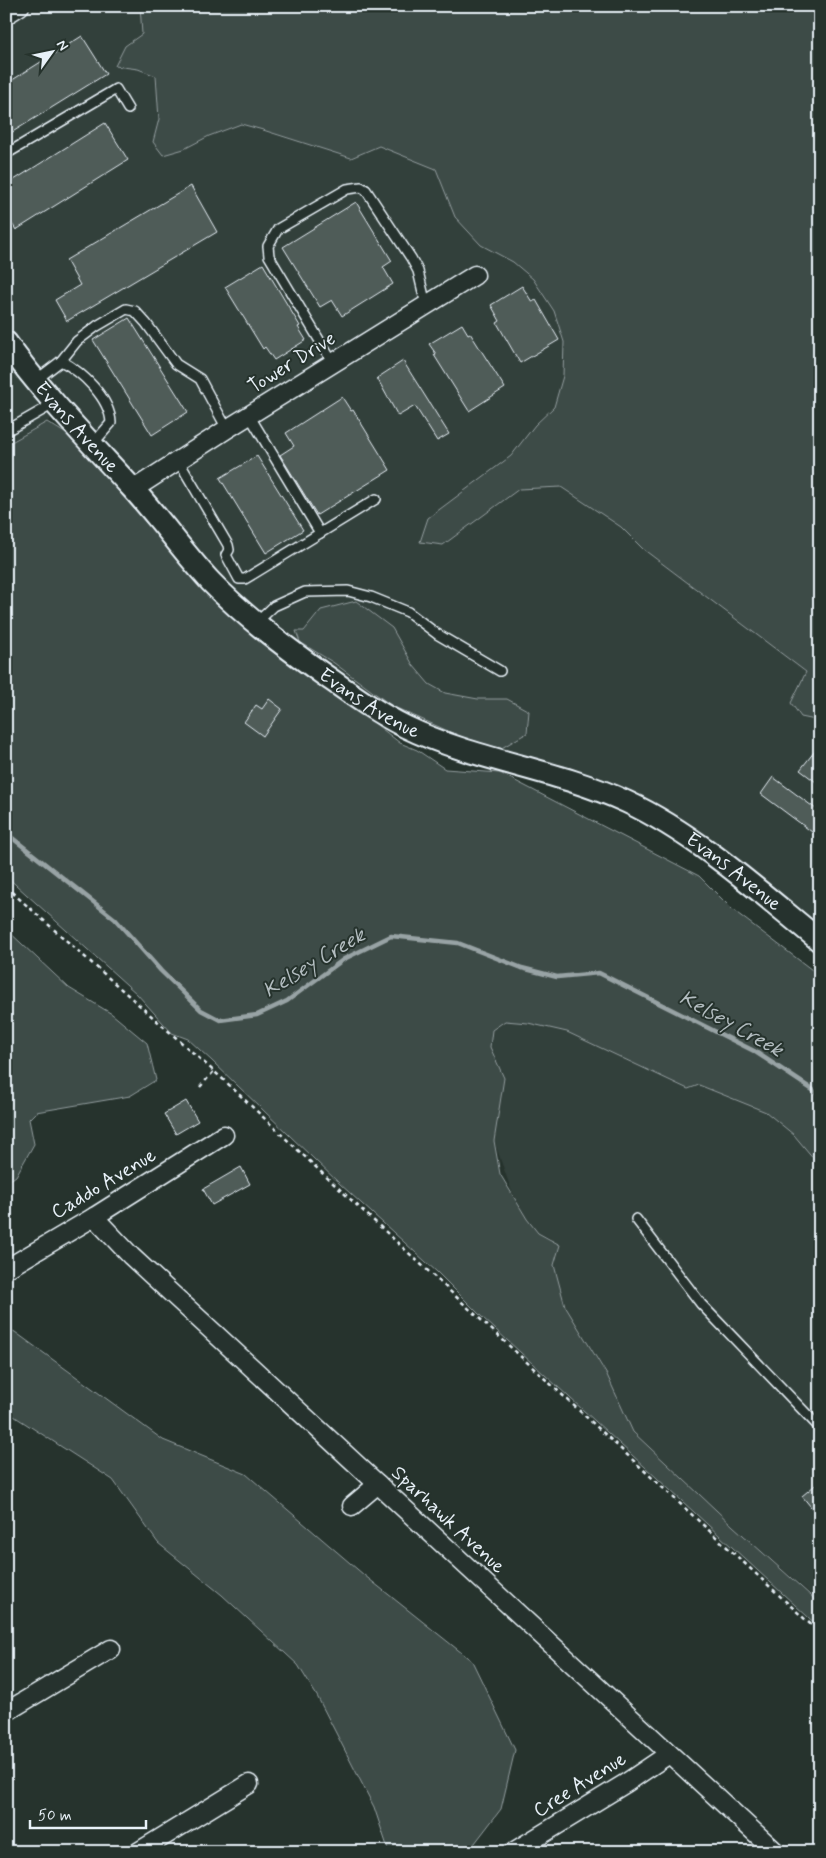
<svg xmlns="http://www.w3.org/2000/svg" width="826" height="1858" font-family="Mynerve,sans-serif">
  <rect width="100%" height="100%" fill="#26332d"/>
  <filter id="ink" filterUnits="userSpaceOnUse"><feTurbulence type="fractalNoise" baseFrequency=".02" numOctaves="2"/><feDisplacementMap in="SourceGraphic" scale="10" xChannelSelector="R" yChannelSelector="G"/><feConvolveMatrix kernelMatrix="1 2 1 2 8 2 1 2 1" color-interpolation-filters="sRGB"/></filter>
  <g filter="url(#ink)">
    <!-- built -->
    <g fill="#333f3a">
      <polygon points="6,6 140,6 142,34 125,46 116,66 138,69 156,76 159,119 153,142 184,149 209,136 241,124 351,158 379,146 436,169 455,217 482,245 513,262 533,279 554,311 564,342 563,376 554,407 535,425 511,456 428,518 493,508 519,489 561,487 621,527 643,549 806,672 791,703 801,717 820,721 820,941 674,827 435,740 246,615 61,410 47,422 6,445"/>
      <polygon points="505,1021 528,1023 567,1032 688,1089 699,1085 766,1112 794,1135 820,1166 820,1602 733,1526 633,1432 606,1372 565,1306 554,1265 550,1238 538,1233 527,1219 512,1192 494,1141 504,1078 490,1047 492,1030"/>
    </g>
    <!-- green -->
    <g fill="#3e4b47" stroke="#939ea0">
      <polygon points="140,6 820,6 820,721 801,717 791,703 806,672 643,549 621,527 561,487 519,489 443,545 420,542 428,518 511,456 535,425 554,407 563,376 564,342 554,311 533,279 513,262 481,245 455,217 436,169 379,146 351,158 263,130 241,124 209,136 184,149 163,155 153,142 159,119 156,76 138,69 115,66 125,46 142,34"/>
      <polygon points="47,422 73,438 147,524 273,644 400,743 417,750 445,769 500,773 699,876 733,910 820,976 820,1166 794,1135 766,1112 699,1085 688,1089 567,1032 528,1023 505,1021 492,1030 490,1047 504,1078 494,1141 500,1174 527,1219 538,1233 560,1245 554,1265 565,1306 607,1375 633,1432 733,1526 820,1604 820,1628 483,1318 437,1272 340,1184 212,1061 188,1039 172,1033 137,994 6,876 6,445"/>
      <polygon points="356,601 392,628 413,665 429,684 445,693 478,699 507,699 529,711 527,733 500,749 466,739 392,706 334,663 300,642 296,631 304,631 321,610"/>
      <polygon points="6,929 69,988 112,1014 147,1043 156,1080 130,1096 36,1112 29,1119 34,1144 16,1176 6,1183"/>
      <polygon points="6,1328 15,1332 163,1440 246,1474 364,1575 472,1661 515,1750 501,1809 468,1852 389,1852 374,1807 317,1696 298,1665 222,1595 158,1543 113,1480 6,1411"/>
    </g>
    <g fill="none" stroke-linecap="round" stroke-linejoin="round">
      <!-- stream -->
      <polyline stroke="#98a3a5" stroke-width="4.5" points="6,833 115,919 161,971 201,1010 220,1020 257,1015 287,1001 344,959 391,936 458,943 522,968 557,977 599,973 754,1051 813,1090 820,1097"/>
    </g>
    <!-- building -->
    <g fill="#505c59" stroke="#e8f1f8">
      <polygon points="82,36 106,74 6,136 6,84"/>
      <polygon points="105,123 128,160 16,230 6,214 6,185"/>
      <polygon points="191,186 217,232 67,321 55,300 80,285 66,260"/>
      <polygon points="356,202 392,261 383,267 393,284 342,316 332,300 320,307 283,247"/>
      <polygon points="263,264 300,326 298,327 306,340 274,360 265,347 263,349 225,287"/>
      <polygon points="522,286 532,302 536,300 559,340 520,363 497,323 500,321 491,305"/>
      <polygon points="129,318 188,412 152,435 93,340"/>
      <polygon points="462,324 468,334 470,333 505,388 469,411 434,355 436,354 429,344"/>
      <polygon points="403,361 449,434 437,441 415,406 398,416 377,378"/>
      <polygon points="342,397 351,411 353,410 390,470 317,515 280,455 294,446 286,433"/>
      <polygon points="257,456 303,530 266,553 220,478"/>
      <polygon points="269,699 282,709 263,736 244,722 256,705 262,709"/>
      <polygon points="818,747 820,748 820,785 800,770"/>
      <polygon points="773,777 820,812 820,838 761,794"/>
      <polygon points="186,1101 198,1121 176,1134 164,1114"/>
      <polygon points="241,1167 250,1184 212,1205 203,1189"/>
      <polygon points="820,1481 820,1518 802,1496"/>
    </g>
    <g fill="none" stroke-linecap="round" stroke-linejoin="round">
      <!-- service casing -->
      <g stroke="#e8f1f8" stroke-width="12">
        <g id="service">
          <polyline points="6,154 116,89 128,109"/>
          <path d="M61,361C82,372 110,398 111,423L92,445"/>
          <polyline points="333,363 269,256 268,246 278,229 347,189 361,187 366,190 411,258 418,271 426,305"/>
          <polyline points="36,380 61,361 77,341 97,326 126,309 135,311 146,323 176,364 200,379 227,429"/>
          <polyline points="249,415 320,533"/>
          <polyline points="6,431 55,403"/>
          <polyline points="178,460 228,545 229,550 226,555 239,579 245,579 376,499"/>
          <polyline points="256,623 274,606 305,592 348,591 371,597 408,612 437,634 500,671"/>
          <polyline points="636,1219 701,1304 820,1428"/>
        </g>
      </g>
      <!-- minor casing -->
      <g stroke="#e8f1f8" stroke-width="21">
        <g id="minor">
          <polyline points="6,15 20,6"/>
          <polyline points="134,489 227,429 475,275"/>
          <polyline points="94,1217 131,1256 776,1852"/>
          <polyline points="6,1269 94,1217 224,1135"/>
          <polyline points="352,1506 378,1484"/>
          <polyline points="6,1712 111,1649"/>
          <polyline points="138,1852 249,1784"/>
          <polyline points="513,1852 626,1783 669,1754"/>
        </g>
      </g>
      <!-- tertiary casing -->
      <g stroke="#e8f1f8" stroke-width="25">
        <g id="tertiary">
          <path id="s1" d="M6,342C43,394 88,440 131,487C159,517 183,552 211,582C245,617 284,646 323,674C350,693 377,713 406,727C476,761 556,769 627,802C696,834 761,893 820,941"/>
        </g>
      </g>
      <!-- path -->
      <g stroke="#e8f1f8" stroke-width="2.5" stroke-dasharray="4 4" stroke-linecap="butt">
        <polyline points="6,887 226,1082 321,1172 820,1633"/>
        <polyline points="200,1087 214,1071"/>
      </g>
      <!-- service -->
      <use href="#service" stroke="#26332d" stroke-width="9"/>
      <!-- minor -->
      <use href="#minor" stroke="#26332d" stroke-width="18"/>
      <!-- tertiary -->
      <use href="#tertiary" stroke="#26332d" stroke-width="21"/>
    </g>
  </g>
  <g text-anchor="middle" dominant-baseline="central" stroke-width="4" stroke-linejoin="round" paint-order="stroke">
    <!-- street labels -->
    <g font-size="20" fill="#e8f1f8" stroke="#26332d">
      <text transform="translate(292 363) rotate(-32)">Tower Drive</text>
      <text stroke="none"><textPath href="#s1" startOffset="111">Evans Avenue</textPath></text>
      <text stroke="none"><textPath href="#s1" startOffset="516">Evans Avenue</textPath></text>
      <text stroke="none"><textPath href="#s1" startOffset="921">Evans Avenue</textPath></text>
      <text transform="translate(104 1184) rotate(-31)">Caddo Avenue</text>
      <text transform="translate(448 1520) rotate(43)">Sparhawk Avenue</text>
      <text transform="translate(580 1785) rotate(-32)">Cree Avenue</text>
    </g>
    <!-- water labels -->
    <g font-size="21" font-style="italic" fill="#b3bdc0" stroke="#26332d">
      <text transform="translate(314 963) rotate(-31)">Kelsey Creek</text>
      <text transform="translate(731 1024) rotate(29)">Kelsey Creek</text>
    </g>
  </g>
  <!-- margin -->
  <rect width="826" height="1858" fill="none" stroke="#26332d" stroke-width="25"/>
  <rect x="12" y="12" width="801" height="1833" fill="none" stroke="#e8f1f8" stroke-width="2" filter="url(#ink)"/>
  <!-- north arrow -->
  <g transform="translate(52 52) rotate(57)" stroke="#26332d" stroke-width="4" paint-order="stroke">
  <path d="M0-4L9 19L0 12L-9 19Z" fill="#e8f1f8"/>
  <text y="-8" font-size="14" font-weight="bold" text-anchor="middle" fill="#e8f1f8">N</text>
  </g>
  <!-- scale -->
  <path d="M30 1820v8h116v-8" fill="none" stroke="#e8f1f8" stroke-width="2.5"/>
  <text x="38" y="1820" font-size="15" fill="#e8f1f8" stroke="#26332d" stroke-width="4" paint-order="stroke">50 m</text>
</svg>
